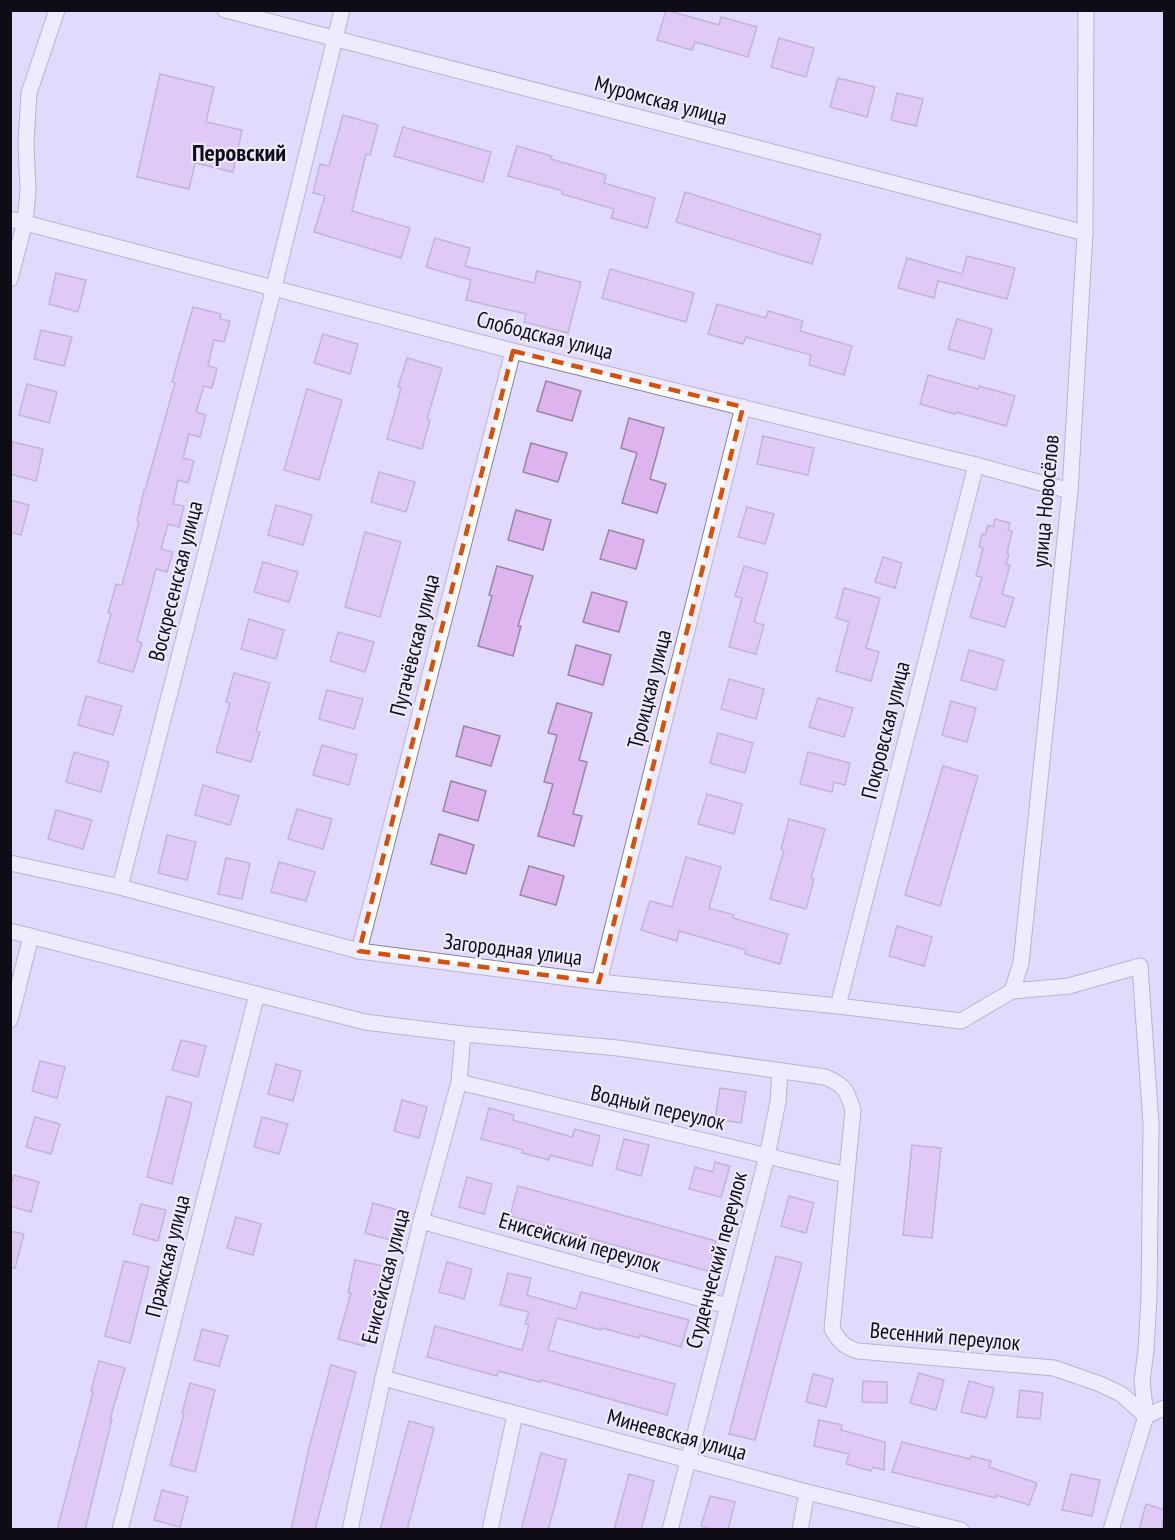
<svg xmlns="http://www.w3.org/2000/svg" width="1175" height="1540" font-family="'PT Sans Narrow',sans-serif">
  <rect width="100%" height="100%" fill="#e1dafd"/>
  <!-- building -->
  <g fill="#ddb4ed" stroke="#9a85a2" stroke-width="1.5">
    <polygon points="666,10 719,25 721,17 757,27 748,57 695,42 692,50 657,40"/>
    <polygon points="779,38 814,48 806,77 771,67"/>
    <polygon points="160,74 214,87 206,122 242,130 233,172 195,163 189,189 137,177"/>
    <polygon points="838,78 875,87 867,117 830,107"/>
    <polygon points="897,93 923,99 916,126 891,120"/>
    <polygon points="343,115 378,125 370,155 366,154 352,211 410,228 401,258 314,232 325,196 313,193 320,164 329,166"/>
    <polygon points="403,127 491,152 483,182 394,156"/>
    <polygon points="517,146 552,156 551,159 606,175 604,183 655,198 647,228 611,218 614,209 562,194 563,191 508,176"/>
    <polygon points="685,192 821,235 812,264 676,222"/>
    <polygon points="435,238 470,248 465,266 534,283 537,271 581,282 568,333 524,322 526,314 466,300 471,280 426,267"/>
    <polygon points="967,256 1015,268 1007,299 938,281 934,298 898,288 907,258 962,274"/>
    <polygon points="610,269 694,293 686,322 602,298"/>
    <polygon points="56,273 86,280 78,312 49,304"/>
    <polygon points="717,304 766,318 768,311 803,321 800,331 852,346 844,375 809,365 811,355 746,337 743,344 708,334"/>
    <polygon points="193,307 221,314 220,319 230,321 224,342 214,340 208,366 217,368 212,388 204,386 196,412 206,415 200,437 189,434 183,458 194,461 188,483 178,480 173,504 184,506 179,527 168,524 161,549 173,552 167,572 156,569 137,641 142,643 133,672 98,662 111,614 108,613 116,584 122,585 139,522 137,521 144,490 145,490 175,383 172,382"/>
    <polygon points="957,319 992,329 984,359 948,349"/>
    <polygon points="41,330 72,337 64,366 34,359"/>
    <polygon points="323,334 358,344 350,374 314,363"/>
    <polygon points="407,358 442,368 427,419 430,420 422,449 387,439 401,388 398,387"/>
    <polygon points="928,375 978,389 979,386 1015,396 1006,426 956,412 955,414 920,404"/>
    <polygon points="546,381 581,391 572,421 537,411"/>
    <polygon points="27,384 57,392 49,423 19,415"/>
    <polygon points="307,389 342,400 319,480 284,470"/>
    <polygon points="629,418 664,428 650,479 666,484 657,513 622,503 637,453 621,448"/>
    <polygon points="763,436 814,448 808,475 757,464"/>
    <polygon points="13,442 43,449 36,481 10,474 10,453"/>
    <polygon points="531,443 567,453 558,482 523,472"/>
    <polygon points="379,472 415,482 406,512 371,502"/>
    <polygon points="10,500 29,505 21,535 10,532"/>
    <polygon points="276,505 312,515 303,545 268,535"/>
    <polygon points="747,507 774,514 765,544 738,537"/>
    <polygon points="516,510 551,520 543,550 508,540"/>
    <polygon points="995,519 1010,523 1008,530 1012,531 1007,553 1009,554 1006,564 1010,565 1002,594 1014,598 1005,627 970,617 982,577 976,576 983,548 979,547 982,534 985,535 988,525 993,527"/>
    <polygon points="609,530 644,540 636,569 600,559"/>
    <polygon points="365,532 401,542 380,617 345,607"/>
    <polygon points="883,557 902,563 895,588 875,582"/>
    <polygon points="263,562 298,572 289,602 254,592"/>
    <polygon points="497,566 533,576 518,626 521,626 513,656 478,646 492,596 489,595"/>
    <polygon points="744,566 768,573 754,622 764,625 756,654 729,647 742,598 735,596"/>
    <polygon points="844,588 880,598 866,648 879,652 871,681 836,671 849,622 836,618"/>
    <polygon points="592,592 627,602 619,632 583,622"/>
    <polygon points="249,619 284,630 276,659 241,649"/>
    <polygon points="338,632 374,642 365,672 330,661"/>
    <polygon points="576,645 611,655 603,685 568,675"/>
    <polygon points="969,650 1004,660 996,690 961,680"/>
    <polygon points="234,673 270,683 256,731 260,732 251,762 216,752 230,703 226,702"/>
    <polygon points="729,679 764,689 756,719 721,709"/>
    <polygon points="327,690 363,699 354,729 319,719"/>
    <polygon points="86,696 122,706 113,735 78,725"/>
    <polygon points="818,698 853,708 844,737 809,727"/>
    <polygon points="951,701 976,708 967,742 942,735"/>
    <polygon points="557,703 592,713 579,760 587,762 573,814 582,816 574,846 538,836 553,784 544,782 557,735 548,733"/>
    <polygon points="464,726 500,736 491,766 456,756"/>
    <polygon points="718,733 753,743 745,773 710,763"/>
    <polygon points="322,745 357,755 349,785 313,775"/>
    <polygon points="74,752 109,762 101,792 66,782"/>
    <polygon points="808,752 850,763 845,785 834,782 832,792 800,784"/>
    <polygon points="943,766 978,776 940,906 905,895"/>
    <polygon points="451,781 486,791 478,821 443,811"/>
    <polygon points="203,785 239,796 230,825 195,815"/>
    <polygon points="707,794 742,804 734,834 698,824"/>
    <polygon points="297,809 332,819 323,849 288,839"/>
    <polygon points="56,810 92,820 83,849 48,839"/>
    <polygon points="789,819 825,829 811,878 814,879 806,909 770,899 784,850 781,849"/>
    <polygon points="439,834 474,845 466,874 431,864"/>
    <polygon points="167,835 196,842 187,880 158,873"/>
    <polygon points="686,857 721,867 709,908 734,915 733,918 788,934 780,964 745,954 746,950 679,931 677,941 641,930 650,901 672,907"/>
    <polygon points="226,858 250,863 242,899 218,894"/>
    <polygon points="279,862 315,872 306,901 271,892"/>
    <polygon points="529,866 564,876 556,905 520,895"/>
    <polygon points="897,926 932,937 924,966 889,956"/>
    <polygon points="181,1040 206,1046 198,1077 172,1070"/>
    <polygon points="40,1061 65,1067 57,1098 32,1091"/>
    <polygon points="276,1064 301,1071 293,1101 268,1094"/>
    <polygon points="720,1088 746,1092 741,1123 715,1119"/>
    <polygon points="167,1096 192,1103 172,1184 147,1177"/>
    <polygon points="402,1100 427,1107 419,1138 394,1131"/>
    <polygon points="489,1108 514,1115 513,1120 572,1137 575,1129 600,1136 592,1166 550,1155 549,1160 522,1153 523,1150 481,1139"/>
    <polygon points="35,1117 60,1124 51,1154 26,1147"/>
    <polygon points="262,1117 288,1124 279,1154 254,1147"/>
    <polygon points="624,1139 649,1145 641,1176 616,1169"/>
    <polygon points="912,1145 941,1148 932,1238 903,1235"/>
    <polygon points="715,1162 730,1166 721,1197 689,1189 695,1167 713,1172"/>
    <polygon points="14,1175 39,1182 31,1212 10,1206 10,1188"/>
    <polygon points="467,1177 492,1184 484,1214 459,1207"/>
    <polygon points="518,1186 716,1241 708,1271 510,1216"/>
    <polygon points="789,1196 814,1203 806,1233 781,1226"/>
    <polygon points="373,1203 398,1210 390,1240 365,1233"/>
    <polygon points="141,1204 166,1210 158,1241 133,1234"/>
    <polygon points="236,1217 261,1224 253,1255 227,1248"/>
    <polygon points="10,1231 24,1234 15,1268 10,1268"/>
    <polygon points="776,1256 802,1263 755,1440 729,1434"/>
    <polygon points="355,1260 387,1267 380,1300 376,1299 364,1346 338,1339 351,1293 348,1293"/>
    <polygon points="124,1261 149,1267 130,1343 105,1336"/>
    <polygon points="447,1262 472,1269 464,1299 439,1292"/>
    <polygon points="508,1273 531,1278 527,1295 576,1309 581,1292 689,1320 681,1347 640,1335 639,1338 602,1328 601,1330 557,1318 548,1350 675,1384 667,1415 541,1380 540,1382 498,1371 497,1376 427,1357 435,1326 522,1350 529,1325 525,1324 529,1312 500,1305"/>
    <polygon points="202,1329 228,1336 219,1366 194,1360"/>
    <polygon points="99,1361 125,1368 110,1419 112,1419 85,1530 57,1530 93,1392 91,1391"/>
    <polygon points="331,1365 356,1372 315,1530 291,1530 309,1448"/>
    <polygon points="919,1373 944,1380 936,1410 910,1403"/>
    <polygon points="813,1374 833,1379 826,1407 806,1402"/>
    <polygon points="863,1381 887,1382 887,1403 862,1402"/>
    <polygon points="969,1381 994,1388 986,1418 961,1412"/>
    <polygon points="190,1383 215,1390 195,1472 170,1465 184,1414 182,1413"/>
    <polygon points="1020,1390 1043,1393 1040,1419 1017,1417"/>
    <polygon points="819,1420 842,1425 841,1430 885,1442 884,1470 873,1467 871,1471 846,1464 849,1454 814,1446"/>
    <polygon points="409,1421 434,1428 407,1530 380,1530"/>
    <polygon points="902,1442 970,1459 971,1456 991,1461 989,1467 1037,1483 1029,1505 996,1495 996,1498 892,1472"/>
    <polygon points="541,1453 566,1460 555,1505 548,1530 521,1530"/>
    <polygon points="629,1474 654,1481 641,1530 614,1530"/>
    <polygon points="1071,1474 1100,1480 1092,1516 1062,1510"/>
    <polygon points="162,1490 188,1497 180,1527 154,1520"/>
    <polygon points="710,1496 735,1502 728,1530 714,1530 701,1526"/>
    <polygon points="1146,1504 1164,1510 1162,1530 1139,1530"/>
  </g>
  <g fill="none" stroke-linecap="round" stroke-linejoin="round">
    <!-- minor casing -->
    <g stroke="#87809f" stroke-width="17">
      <g id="minor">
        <polyline points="225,10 1085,233"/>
        <polyline points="10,219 513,351 976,465 1070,491"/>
        <polyline points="10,279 25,222 28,191 26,143 29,93 57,10"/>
        <polyline points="10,863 120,887 359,951 599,982 838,1006 961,1021 1012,991 1069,986 1140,966 1151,1124 1149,1298 1146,1350 1142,1381 1146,1416 1111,1530"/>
        <polyline points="120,887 274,287 342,10"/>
        <path d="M10,931L365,1022L463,1034L618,1048L825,1077C845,1085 847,1091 853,1110L832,1329C839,1341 844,1347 858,1351L1054,1368L1100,1384L1121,1394L1146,1416"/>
        <polyline points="359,951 513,351"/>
        <polyline points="599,982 743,407"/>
        <polyline points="1012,991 1021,963 1070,491 1085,233 1086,10"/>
        <polyline points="838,1006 976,465"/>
        <polyline points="10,1020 31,936"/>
        <polyline points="459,1082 846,1175"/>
        <polyline points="421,1221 727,1306"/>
        <polyline points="383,1378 807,1492 961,1530"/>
        <polyline points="1146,1416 1164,1408"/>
        <polyline points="120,1530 257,994"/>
        <polyline points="350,1530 383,1378 421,1221 459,1082 463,1034"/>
        <polyline points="490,1530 515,1415"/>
        <polyline points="670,1530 767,1156 778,1102 780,1071"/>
        <polyline points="800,1530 807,1492"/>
      </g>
    </g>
    <!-- minor -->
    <use href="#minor" stroke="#fff" stroke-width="15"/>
  </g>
  <!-- marked area -->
  <path d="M0 0H1175V1540H0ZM513,351L743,407L599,982L359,951Z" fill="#e1dafd" fill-opacity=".55" fill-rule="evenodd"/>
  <path fill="none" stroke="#d2510d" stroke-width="4.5" stroke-dasharray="12 8" stroke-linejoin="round" d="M513,351L743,407L599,982L359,951Z"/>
  <g text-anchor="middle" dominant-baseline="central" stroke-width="4.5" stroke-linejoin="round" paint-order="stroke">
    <!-- street labels -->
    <g font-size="22" fill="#0f0c18" stroke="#eee9ff">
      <text transform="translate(661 100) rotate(15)">Муромская улица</text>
      <text transform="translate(545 335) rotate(14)">Слободская улица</text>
      <text transform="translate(1045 501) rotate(-85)">улица Новосёлов</text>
      <text transform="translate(175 581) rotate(-76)">Воскресенская улица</text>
      <text transform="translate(414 645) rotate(-76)">Пугачёвская улица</text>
      <text transform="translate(649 689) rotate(-76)">Троицкая улица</text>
      <text transform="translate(885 730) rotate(-76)">Покровская улица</text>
      <text transform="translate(513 949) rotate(7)">Загородная улица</text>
      <text transform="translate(658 1107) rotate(13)">Водный переулок</text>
      <text transform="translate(580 1242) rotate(16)">Енисейский переулок</text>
      <text transform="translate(167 1256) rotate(-76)">Пражская улица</text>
      <text transform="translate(716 1260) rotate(-75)">Студенческий переулок</text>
      <text transform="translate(385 1276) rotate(-76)">Енисейская улица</text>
      <text transform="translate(945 1336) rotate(5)">Весенний переулок</text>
      <text transform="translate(677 1434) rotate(15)">Минеевская улица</text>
    </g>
    <!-- neighbourhood labels -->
    <g font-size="24" font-weight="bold" fill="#0f0c18" stroke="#eee9ff">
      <text x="239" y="152">Перовский</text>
    </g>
  </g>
  <!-- border -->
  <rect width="1175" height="1540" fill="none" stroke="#0f0c18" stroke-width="24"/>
</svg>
